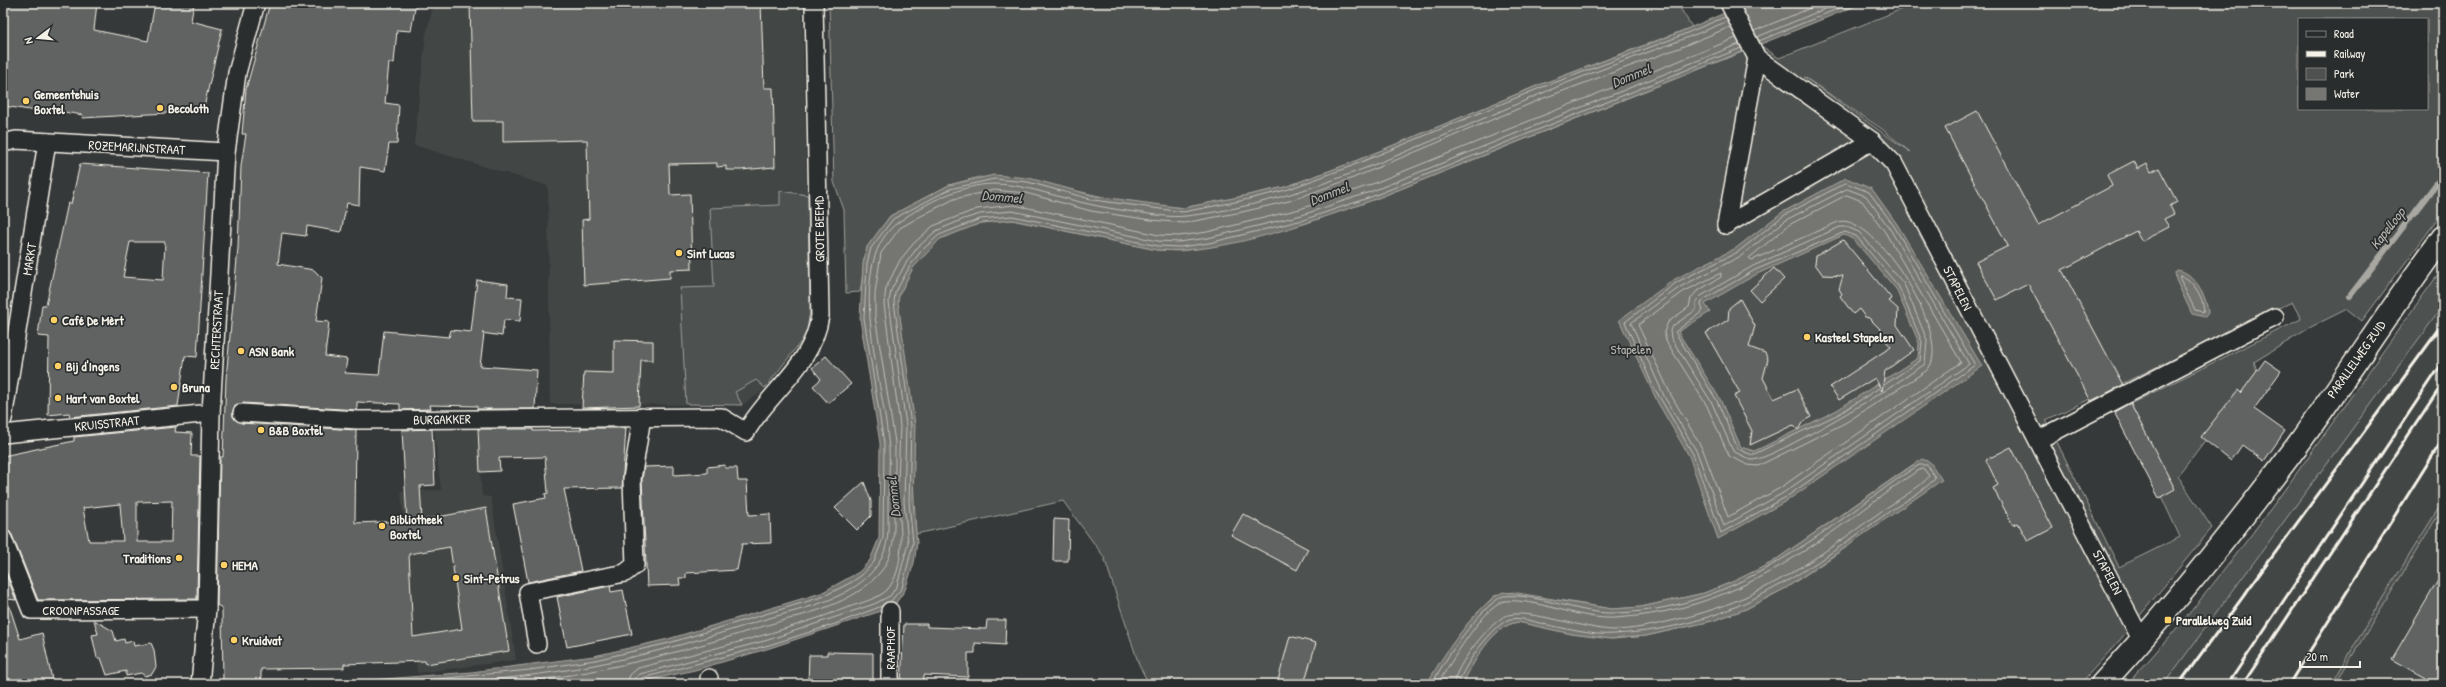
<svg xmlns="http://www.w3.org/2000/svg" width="2446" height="687" font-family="'Patrick Hand',sans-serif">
  <rect width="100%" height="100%" fill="#363939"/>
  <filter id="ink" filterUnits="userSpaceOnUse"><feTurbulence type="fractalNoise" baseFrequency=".025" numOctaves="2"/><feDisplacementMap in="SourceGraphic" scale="8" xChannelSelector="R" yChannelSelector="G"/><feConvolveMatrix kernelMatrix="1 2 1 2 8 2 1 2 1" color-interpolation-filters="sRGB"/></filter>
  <g filter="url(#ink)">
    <!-- built -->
    <g fill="#434645">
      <polygon points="434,3 802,3 810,310 807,330 803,339 760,393 742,405 550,404 548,186 414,145 426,34"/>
      <polygon points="2443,300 2443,684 2161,684"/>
      <polygon points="434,428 477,428 482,496 491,497 516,660 417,673 401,491 441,490"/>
    </g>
    <!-- green -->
    <g fill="#4e514f" stroke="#a1a19c" fill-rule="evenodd">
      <polygon points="829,3 1677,3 1692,27 1539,85 1348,164 1285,187 1239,197 1183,208 1121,201 1064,188 979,177 949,185 890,216 867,247 860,292 846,293 844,210 834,182"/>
      <path d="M1917,3H2443V212L2362,321L2347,309L2311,327L2254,362L2257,372L2178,476L2212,528L2119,641L2080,684H1462C1474,663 1491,626 1518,622L1572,634L1612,639L1646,636L1712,621L1746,609L1786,588L1850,545L1918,461L1771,563L1734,582L1704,593L1641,607L1612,609L1512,592L1494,596L1468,623L1427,684H1149L1139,665L1104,557L1063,501L916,534L908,383L898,302L899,295L913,268L924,254L940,239L968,228L981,223L1012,220L1157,250L1180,251L1209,247L1304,224L1373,200L1760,45L1779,58ZM2299,19H2427V109H2299ZM1804,77L1882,129L1910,152ZM2292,302L2301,319L2128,405L2161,496L2180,537L2119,567L2046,420Z"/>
      <polygon points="780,191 808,195 810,310 807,330 803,339 765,388 756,380 735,392 742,405 686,404 680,288 714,287 710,208 780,205"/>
      <path d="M2443,268V306L2164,684H2127C2247,556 2339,409 2443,268Z"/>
      <polygon points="2440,506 2443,506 2443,520 2437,517 2335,684 2332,684 2372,615"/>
    </g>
    <!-- water -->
    <g fill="#757572" stroke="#a8a7a1" fill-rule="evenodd">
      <path d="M1748,3H1863L1373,200C1310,222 1223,255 1157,250L1012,220L981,223L940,239L913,268L899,295L898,302L915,425L913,502L917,543L914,563L905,590L896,603L881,611L770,648L695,670L632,684H324L471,672L594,656L668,639L821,593L859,572L870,560L879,538L880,443L860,319L863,263L867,247L890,216L949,185L994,175L1029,178L1095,196L1183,208L1239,197L1285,187L1348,164L1539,85L1673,35Z"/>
      <path d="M1846,178L1872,189L1897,224L1982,366L1788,500L1718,539L1689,456L1658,403L1619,320L1675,279L1736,248L1781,213ZM1844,235L1853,239L1896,289L1919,343L1918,358L1837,410L1763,447L1754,451L1741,447L1720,399L1678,332L1710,312L1705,304L1757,274Z"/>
      <path d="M2177,270C2195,272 2207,297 2208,313L2205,317L2192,314L2176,280L2175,272Z"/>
      <path d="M1922,459L1930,462L1942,480L1786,588L1746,609L1712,621L1646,636L1611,639L1572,634L1518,622C1491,626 1474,663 1462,684H1427C1440,659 1477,604 1503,592L1612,609L1641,607L1704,593L1734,581L1771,563Z"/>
    </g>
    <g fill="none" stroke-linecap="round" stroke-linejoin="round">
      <!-- shore -->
      <g stroke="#c1bfb9" stroke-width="1">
        <polyline points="1730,27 1679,48 1544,98 1353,178 1289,201 1242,212 1184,223 1151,220 1091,211 1026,193 994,190 954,199 921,216 900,228 881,253 875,293 875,316 895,442 895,483 898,482 900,426 884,304 886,288 900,260 914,243 933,226 977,209 1014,205 1159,235 1179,236 1207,232 1300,209 1367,186 1736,38"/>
        <polyline points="1754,31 1823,3"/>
        <polyline points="1757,37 1839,3"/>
        <polyline points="1759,41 1852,3"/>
        <polygon points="1846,183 1869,192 1894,226 1975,365 1786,497 1721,533 1693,454 1653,386 1625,322 1677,282 1738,252 1783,216"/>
        <polygon points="1847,189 1866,196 1890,229 1969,364 1783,493 1724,526 1697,452 1665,398 1631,323 1680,287 1741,256 1786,220"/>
        <path d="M1847,195L1862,201L1885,232L1961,362L1780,488L1728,517L1703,450L1671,395L1638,325L1683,292L1721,273V277L1696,292L1691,298L1689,307L1668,322L1664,332L1666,341L1707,406L1729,456L1748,465L1758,466L1845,423L1926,371C1958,343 1874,210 1838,222L1752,260L1749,258L1789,225Z"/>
        <path d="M2181,276C2192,278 2206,301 2203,312L2195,310L2180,279Z"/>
        <polyline points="1879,388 1839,414 1752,455 1738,449 1717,401 1675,332 1703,311 1701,304 1703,300 1755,270 1845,232 1856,236 1899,287 1922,342 1920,361 1884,385"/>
        <path d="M1882,392C1863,404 1767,462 1751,460L1733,451L1712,403L1671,338L1670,330L1674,325L1696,310V301L1701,296L1753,266L1840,227H1847L1859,232L1904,284L1927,340L1925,364L1883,392"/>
        <polyline points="890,602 902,588 913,543 909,502 911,425 894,302 895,293 910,266 921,251 939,235 980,219 1012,216 1158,246 1180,247 1209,243 1303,220 1371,197 1741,48"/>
        <polyline points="385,684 530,670 595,660 669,643 822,597 852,582 862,575 874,562 883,538 884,443 864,318 867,263 871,248 893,219 950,189 994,179 1028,182 1094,200 1183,212 1240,201 1286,190 1349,167 1540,88 1675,38 1725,17"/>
        <path d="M443,684C493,680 544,675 594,665C652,654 710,637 766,619C804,608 855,599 878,564C890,547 888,526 888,506C888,484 891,461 888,439C883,380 842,260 900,221C926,203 962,184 994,184C1017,184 1038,191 1061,197C1085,204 1110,209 1135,212C1151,214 1170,218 1186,216C1303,204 1429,141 1538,95C1600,68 1665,48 1728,21"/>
        <path d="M505,684C593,675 680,653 764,626C804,614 855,605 882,570C896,551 894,527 894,505H898C902,529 905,570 887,590C878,599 860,603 849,607C780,633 709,650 638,668L630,675L627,684"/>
        <polyline points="633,684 635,678 640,674 768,640 874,604 890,596 897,586 908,543 904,502 906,425 889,302 891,290 906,263 917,248 936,231 964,219 980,214 1012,211 1158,241 1179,242 1208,238 1302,215 1370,192 1739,44"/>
        <polyline points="638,684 642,678 769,645 835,624 882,606"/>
        <path d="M1432,684C1444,660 1480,607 1503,596C1539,593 1577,614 1614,613C1709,611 1781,563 1855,510C1876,495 1897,478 1919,465H1927L1935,477C1932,486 1899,505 1890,511C1800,576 1730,628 1614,634C1591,636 1565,628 1543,624C1532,621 1520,617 1510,619C1495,623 1460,669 1459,684"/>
        <path d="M1437,684C1454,660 1478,613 1504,601C1538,598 1579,620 1615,618C1711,612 1776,573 1852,518C1875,502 1897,483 1921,469H1924L1929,476C1925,484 1892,504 1883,510C1814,560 1760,601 1675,620C1654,625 1633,630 1612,630C1585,629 1528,609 1508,615C1492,619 1454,667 1454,684"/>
      </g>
      <!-- stream -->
      <polyline stroke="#a8a7a1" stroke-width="6" points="2350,296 2443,175"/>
    </g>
    <!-- building -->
    <g fill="#616362" stroke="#f4f1e8" fill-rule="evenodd">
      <polygon points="3,3 97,3 94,30 148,41 155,3 194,3 191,21 222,29 204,107 200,111 82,118 83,115 51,110 50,113 3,106"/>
      <path d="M270,3H416L411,31L397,30L394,63H389L385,103L399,105L397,144H389L385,171L360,167L359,205L347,203L341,232L307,226L306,236L282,233L278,264L314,270L322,278L316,321L329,322L325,356L347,359L345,373L379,375L384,331L449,337L451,330L471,332L477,280L508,284L507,297L522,298L520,321L504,320L502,336L482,333L484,334L480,366L537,370L535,409H477V406L430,405L431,409L400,410V404L357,402V410L243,403L234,407L233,417L241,423L356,430L355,523L407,521L402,430L432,429L435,485L420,486L422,520L486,508L509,651L426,664L425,661L344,664V668L261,669V681L223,683L222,608L217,605L220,457H223L226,379L238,248L241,166L246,134H242L246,89ZM450,547L462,629L413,637L409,554Z"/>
      <polygon points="470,3 761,3 764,88 773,88 775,167 741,170 726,170 726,166 717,167 717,163 669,164 670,195 690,194 692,269 670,270 670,278 584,285 582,220 589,219 587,140 503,142 503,121 473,121"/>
      <polygon points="1977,111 2038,225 2112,186 2107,175 2134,161 2138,169 2147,164 2151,172 2159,168 2177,202 2170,206 2174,214 2164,219 2169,227 2142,241 2136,231 2062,270 2123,385 2091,401 2028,284 1997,300 1976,262 2008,246 1945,128"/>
      <path d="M80,164L208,173L197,357L185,356L178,406L70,417L69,413L48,415L49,337L38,336L42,305H46L68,203L71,204ZM130,242H165L163,280L123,277Z"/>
      <polygon points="1843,240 1892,299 1889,301 1898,309 1897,325 1914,350 1885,371 1882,391 1875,378 1839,400 1830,387 1891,347 1881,335 1882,331 1869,318 1865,317 1859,309 1853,314 1840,296 1842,294 1839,289 1843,276 1823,275 1815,264 1816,256"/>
      <polygon points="1774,268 1784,279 1760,301 1750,290"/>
      <polygon points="1740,299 1755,326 1749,347 1765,353 1768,359 1763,378 1774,399 1797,389 1811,417 1803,421 1798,430 1793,425 1750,445 1752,431 1734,396 1740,393 1706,333 1728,320 1729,308"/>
      <polygon points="614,340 653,341 653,360 641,360 639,406 582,408 584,372 614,373"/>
      <polygon points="826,356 851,384 828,403 813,386 821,379 812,368"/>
      <polygon points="2265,360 2281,371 2254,409 2285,431 2264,461 2242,445 2231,461 2201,437 2238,390 2241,393"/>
      <polygon points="2130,403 2175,489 2159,498 2114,412"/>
      <path d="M176,427L175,432L192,433L191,456H200L197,599L38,600L12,535L9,531L3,529V456L74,441V437ZM172,501L171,542H137V502ZM120,504L123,541H89L83,508Z"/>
      <polygon points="581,428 626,428 622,488 564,489 581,571 528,582 513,504 546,498 545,494 548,493 545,457 499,458 500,471 480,472 478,429 533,429 533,431 581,430"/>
      <polygon points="2011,447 2053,528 2028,541 2018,523 2013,525 1993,488 1998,485 1986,460"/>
      <polygon points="725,465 725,468 737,468 738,481 747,481 749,515 770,514 771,543 742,544 737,570 686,573 686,578 679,578 680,585 647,586 642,480 644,467 674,466 674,475 707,473 707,467"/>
      <polygon points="864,482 871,501 871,516 857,530 835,508"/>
      <polygon points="1243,514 1308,549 1297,570 1231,535"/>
      <polygon points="1054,519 1069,520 1068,561 1053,561"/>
      <polygon points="3,566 16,600 7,599 20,639 42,633 53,684 3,684"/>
      <polygon points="2443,572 2443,684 2437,684 2392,659"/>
      <polygon points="610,586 611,592 623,590 632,634 567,647 557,597"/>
      <polygon points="94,620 113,631 116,641 124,639 125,643 133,641 134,646 151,643 154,650 156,667 152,674 145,676 141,673 126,676 126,671 107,675 101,658 97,658 92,635 98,634"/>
      <polygon points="987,620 1006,620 1005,645 975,643 975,653 968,653 968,677 924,675 923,684 901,684 904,624 927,624 927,627 986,629"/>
      <polygon points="1290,636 1316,643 1304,684 1277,684"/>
      <polygon points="827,652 873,653 873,684 808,684 809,655 827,655"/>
    </g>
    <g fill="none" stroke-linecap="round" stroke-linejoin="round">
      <!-- street casing -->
      <g stroke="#f4f1e8" stroke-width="20">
        <g id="street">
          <polyline points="1729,3 1757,58 1872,141 1894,164 2142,641"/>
          <polyline points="3,143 16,140 226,152"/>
          <polyline points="1726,225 1757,58"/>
          <polyline points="1726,225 1872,141"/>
          <path d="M242,413L358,420L721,417L746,432C770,390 812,367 820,316L814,3"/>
          <polyline points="3,419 47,142"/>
          <polyline points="3,434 211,413"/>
          <polyline points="2038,440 2275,317"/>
          <polyline points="3,539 31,610 207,609"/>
          <polyline points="537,644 528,592 625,573 635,565 632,479 642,417"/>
          <polyline points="200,684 207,609 211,413 226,152 237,73 256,3"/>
          <polyline points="709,684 709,678"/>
          <polyline points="890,684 890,611"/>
        </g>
      </g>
      <!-- secondary casing -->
      <g stroke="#f4f1e8" stroke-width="25">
        <path id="secondary" d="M2102,684C2172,608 2237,526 2299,443C2348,375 2393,305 2443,237"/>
      </g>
      <!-- street -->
      <use href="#street" stroke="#2a2d2e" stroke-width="17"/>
      <!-- secondary -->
      <use href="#secondary" stroke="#2a2d2e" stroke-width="22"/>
      <!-- rail -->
      <g stroke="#f4f1e8" stroke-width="3">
        <polyline points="2179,684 2443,324"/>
        <polyline points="2228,684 2443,362"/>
        <polyline points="2243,684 2443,383"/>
        <polyline points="2289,684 2443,439"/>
      </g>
    </g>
  </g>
  <!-- markers -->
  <g fill="#ffd166" stroke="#2a2d2e" stroke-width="1.5">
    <circle cx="26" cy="101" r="4"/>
    <circle cx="160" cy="108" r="4"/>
    <circle cx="679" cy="253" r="4"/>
    <circle cx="54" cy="320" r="4"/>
    <circle cx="1807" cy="337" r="4"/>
    <circle cx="241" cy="351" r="4"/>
    <circle cx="58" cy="366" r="4"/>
    <circle cx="174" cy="387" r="4"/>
    <circle cx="58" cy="398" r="4"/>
    <circle cx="261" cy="430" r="4"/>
    <circle cx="382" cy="526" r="4"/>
    <circle cx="179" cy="558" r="4"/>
    <circle cx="224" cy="565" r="4"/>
    <circle cx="456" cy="578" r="4"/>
    <rect x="2164" y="616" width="8" height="8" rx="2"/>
    <circle cx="234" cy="640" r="4"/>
  </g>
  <g text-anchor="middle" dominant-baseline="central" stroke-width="3.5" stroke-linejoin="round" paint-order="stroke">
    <!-- poi labels -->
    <g font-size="13" font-weight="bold" fill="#f4f1e8" stroke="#2a2d2e" text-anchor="start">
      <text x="34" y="94">Gemeentehuis<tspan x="34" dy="15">Boxtel</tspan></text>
      <text x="168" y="108">Becoloth</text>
      <text x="687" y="253">Sint Lucas</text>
      <text x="62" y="320">Café De Mèrt</text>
      <text x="1815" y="337">Kasteel Stapelen</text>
      <text x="249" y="351">ASN Bank</text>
      <text x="66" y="366">Bij d'Ingens</text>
      <text x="182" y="387">Bruna</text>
      <text x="66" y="398">Hart van Boxtel</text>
      <text x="269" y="430">B&amp;B Boxtel</text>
      <text x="390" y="519">Bibliotheek<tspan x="390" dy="15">Boxtel</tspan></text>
      <text x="171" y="558" text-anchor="end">Traditions</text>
      <text x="232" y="565">HEMA</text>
      <text x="464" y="578">Sint-Petrus</text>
      <text x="2176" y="620">Parallelweg Zuid</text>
      <text x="242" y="640">Kruidvat</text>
    </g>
    <!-- street labels -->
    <g font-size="13" fill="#f4f1e8" stroke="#2a2d2e">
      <text transform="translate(137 147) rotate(3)">ROZEMARIJNSTRAAT</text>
      <text transform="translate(819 229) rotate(-91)">GROTE BEEMD</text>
      <text transform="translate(29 259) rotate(-81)">MARKT</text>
      <text transform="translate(1958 288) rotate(63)">STAPELEN</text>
      <text transform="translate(216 330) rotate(-87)">RECHTERSTRAAT</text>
      <text transform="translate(2356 359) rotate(-55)">PARALLELWEG ZUID</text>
      <text transform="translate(442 419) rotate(-1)">BURGAKKER</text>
      <text transform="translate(107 423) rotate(-6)">KRUISSTRAAT</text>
      <text transform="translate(2108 572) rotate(62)">STAPELEN</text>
      <text x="81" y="610">CROONPASSAGE</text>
      <text transform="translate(890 648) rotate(-90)">RAAPHOF</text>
    </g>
    <!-- park labels -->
    <g font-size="13" fill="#bab9b2" stroke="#2a2d2e">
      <text x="1631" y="349">Stapelen</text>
    </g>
    <!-- water labels -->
    <g font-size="14" font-style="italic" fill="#b4b3ad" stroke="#2a2d2e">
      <text transform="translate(1631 75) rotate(-22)">Dommel</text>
      <text transform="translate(1329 193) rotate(-21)">Dommel</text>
      <text transform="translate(1002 196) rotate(5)">Dommel</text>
      <text transform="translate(2387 228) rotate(-52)">Kapelloop</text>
      <text transform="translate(893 497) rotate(-96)">Dommel</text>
    </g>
  </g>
  <!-- margin -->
  <rect width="2446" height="687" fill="none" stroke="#2a2d2e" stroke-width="16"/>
  <rect x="8" y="8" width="2430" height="671" fill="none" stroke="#f4f1e8" stroke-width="1.5" filter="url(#ink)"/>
  <!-- legend -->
  <rect x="2298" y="18" width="130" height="92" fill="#2a2d2e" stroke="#7b7b78"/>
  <rect x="2306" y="31" width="20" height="6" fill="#2a2d2e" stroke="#7b7b78"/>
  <text x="2334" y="38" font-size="12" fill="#f4f1e8">Road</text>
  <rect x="2306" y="51" width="20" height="6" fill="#f4f1e8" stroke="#7b7b78"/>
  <text x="2334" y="58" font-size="12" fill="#f4f1e8">Railway</text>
  <rect x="2306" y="68" width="20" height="12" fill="#4e514f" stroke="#7b7b78"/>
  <text x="2334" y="78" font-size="12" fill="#f4f1e8">Park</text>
  <rect x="2306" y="88" width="20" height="12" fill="#757572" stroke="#7b7b78"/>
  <text x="2334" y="98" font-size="12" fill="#f4f1e8">Water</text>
  <!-- north arrow -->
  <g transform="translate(38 38) rotate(254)" stroke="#2a2d2e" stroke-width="3" paint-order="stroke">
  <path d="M0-3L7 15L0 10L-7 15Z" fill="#f4f1e8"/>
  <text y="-6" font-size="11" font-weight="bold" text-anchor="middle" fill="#f4f1e8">N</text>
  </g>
  <!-- scale -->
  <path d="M2300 661v6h60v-6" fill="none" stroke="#f4f1e8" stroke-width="2"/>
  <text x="2306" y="661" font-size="12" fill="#f4f1e8" stroke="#2a2d2e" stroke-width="3" paint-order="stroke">20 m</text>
</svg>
